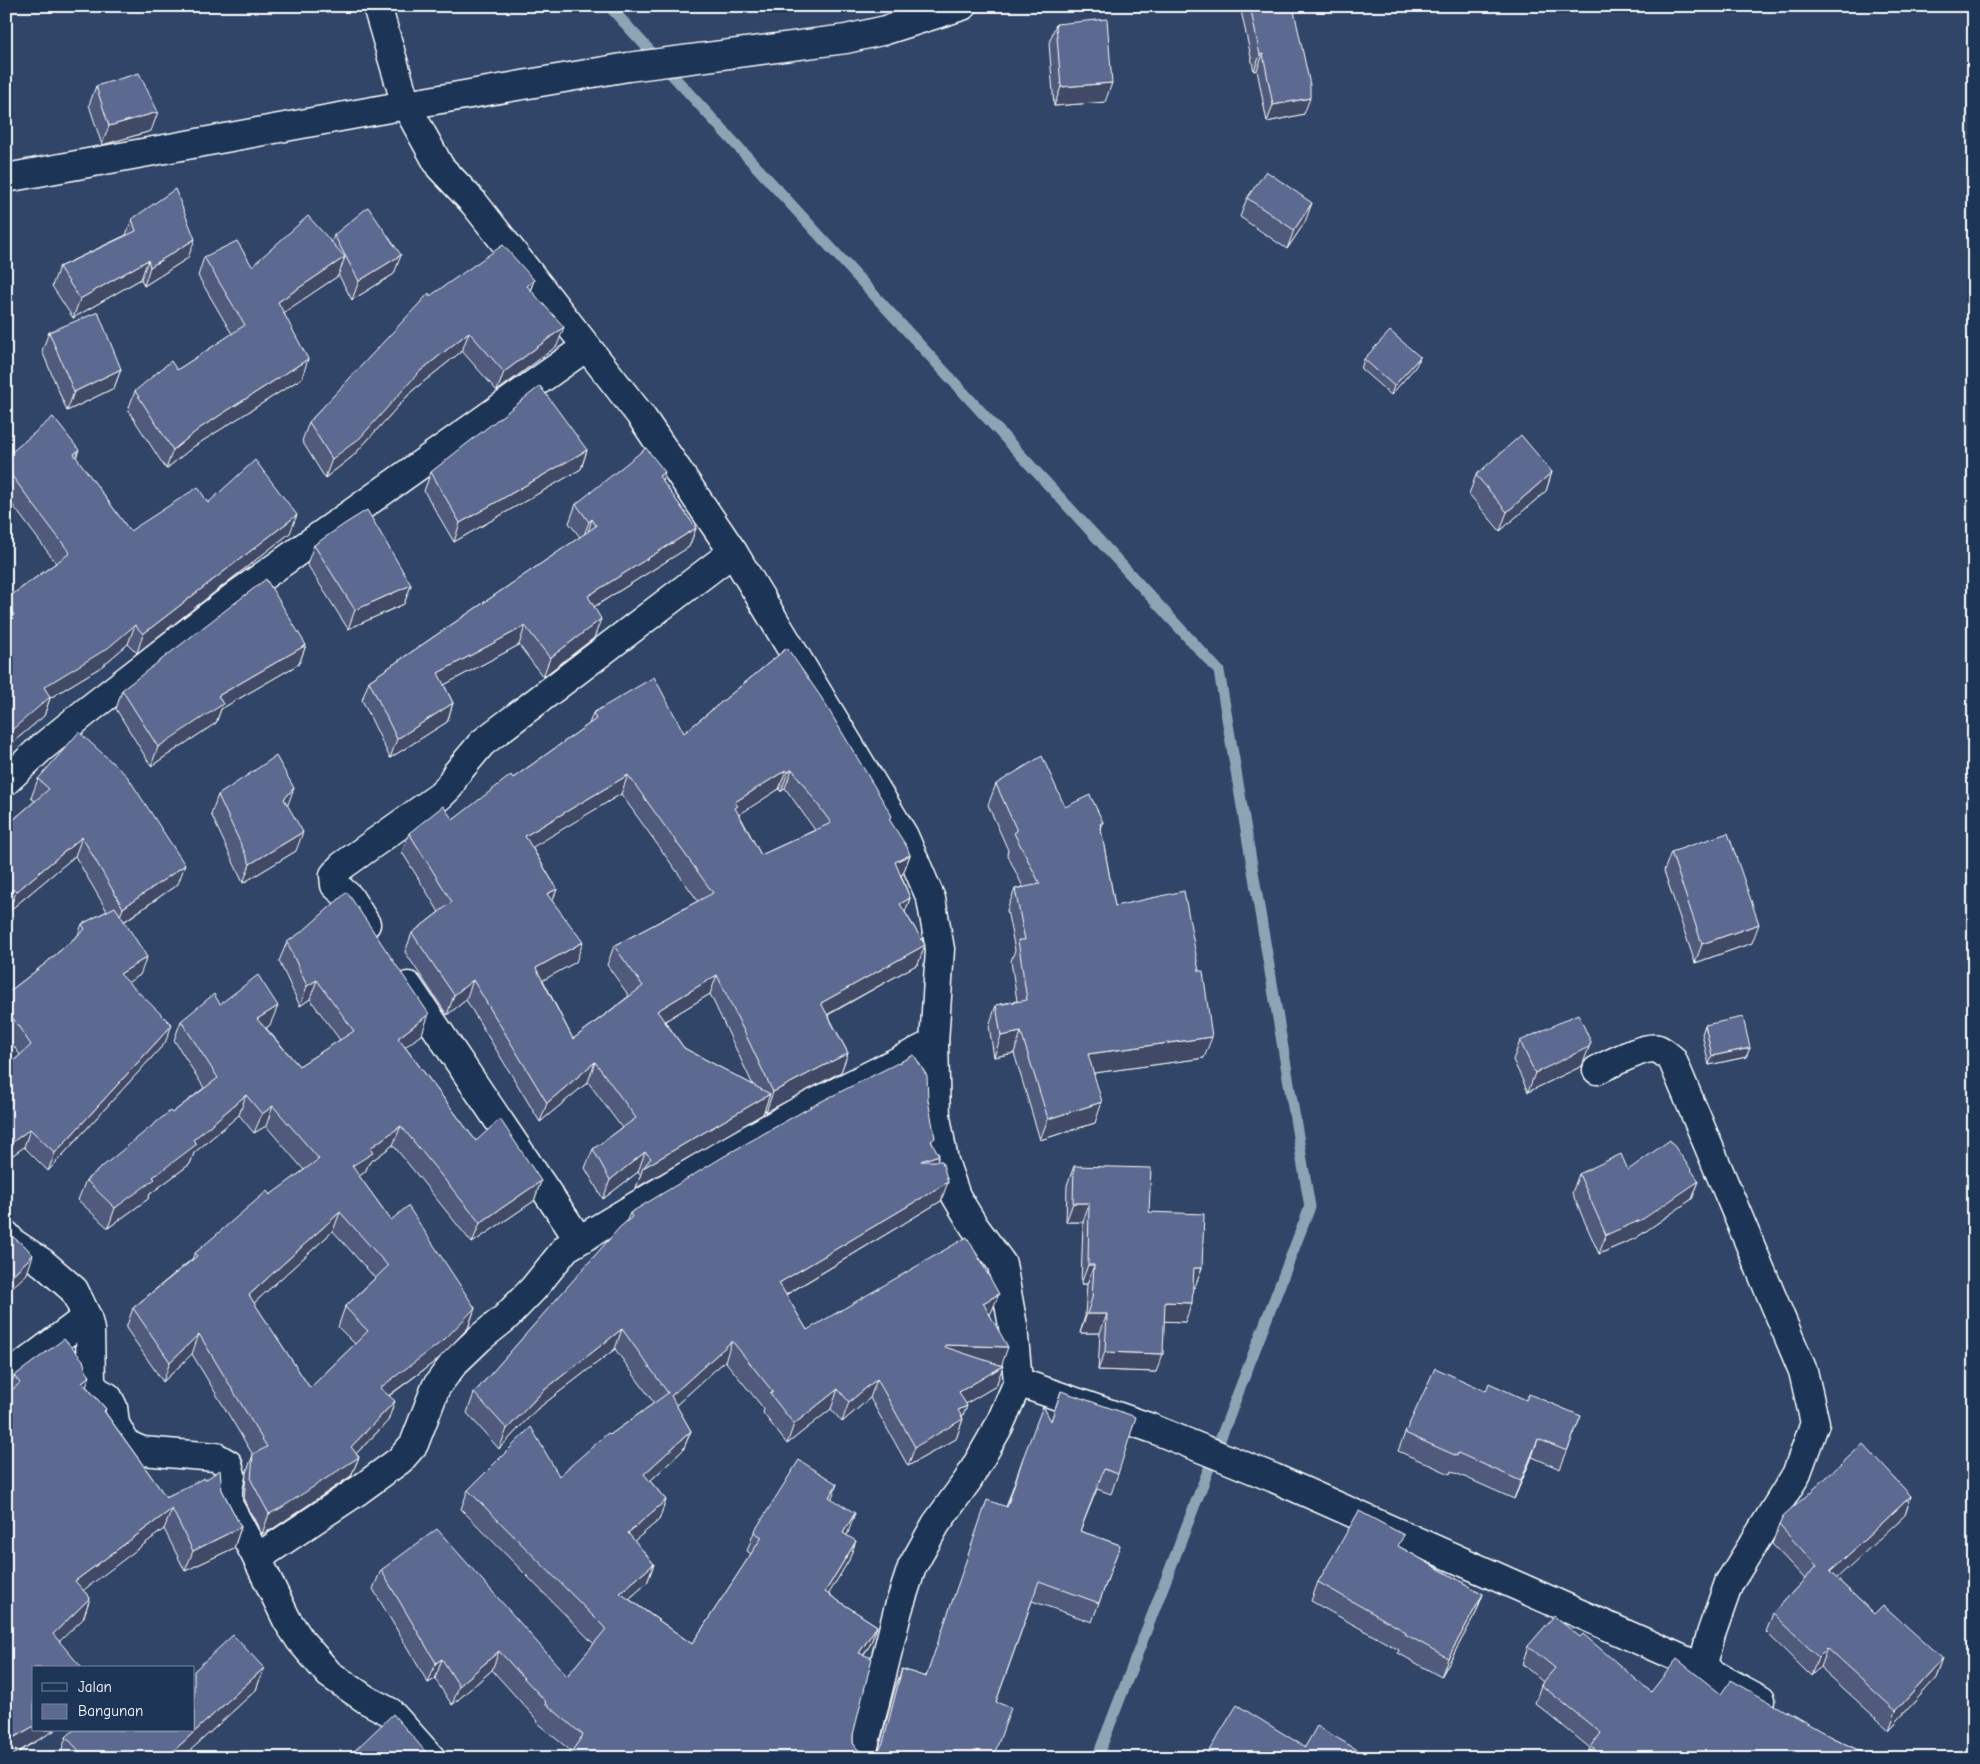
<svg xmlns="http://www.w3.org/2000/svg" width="1980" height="1764" font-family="'Comic Neue',sans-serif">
  <rect width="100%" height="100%" fill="#304568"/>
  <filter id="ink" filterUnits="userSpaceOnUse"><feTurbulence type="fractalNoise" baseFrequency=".02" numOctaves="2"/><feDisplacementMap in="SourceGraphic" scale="10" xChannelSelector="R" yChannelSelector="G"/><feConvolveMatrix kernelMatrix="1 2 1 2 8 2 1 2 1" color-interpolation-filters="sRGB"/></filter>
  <g filter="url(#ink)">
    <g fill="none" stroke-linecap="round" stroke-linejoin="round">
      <!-- stream -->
      <polyline stroke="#8ba5b5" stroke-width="11" points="609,6 1219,671 1310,1207 1097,1758"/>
      <!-- street casing -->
      <g stroke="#fff" stroke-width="31">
        <g id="street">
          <polyline points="377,6 406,105 440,167 474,203 641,416 733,552 904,836 931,899 940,949 934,1043 936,1117 944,1161 956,1196 974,1226 1002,1264 1013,1326 1018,1382 999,1426 968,1480 936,1524 912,1567 898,1610 861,1758"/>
          <polyline points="6,178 406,105 628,67 846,39 886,30 962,6"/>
          <polyline points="6,781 40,749 87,711 235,596 586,347"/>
          <polyline points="366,924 349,897 335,885 334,875 342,866 440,796 449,787 456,774 482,743 733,552"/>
          <polyline points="408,986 579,1240"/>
          <path d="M1597,1070C1610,1064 1645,1045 1658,1049C1663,1051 1668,1056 1672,1059L1803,1371L1815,1423L1796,1475L1729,1583L1711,1634L1702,1668"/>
          <polyline points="6,1235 13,1243 43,1263 74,1290 87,1317 90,1330 91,1383 97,1391 108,1397 113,1407 115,1424 126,1444 142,1451 216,1457 228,1464 231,1475 228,1489 228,1504 257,1558"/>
          <polyline points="6,1378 87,1317"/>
          <polyline points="1018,1382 1151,1428 1274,1478 1702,1668 1761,1700"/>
          <polyline points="431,1758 390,1712 367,1700 329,1674 300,1640 287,1620 257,1558 359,1490 400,1460 414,1444 436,1387 454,1363 480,1338 505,1318 534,1288 566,1248 718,1157 801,1110 934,1043"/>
        </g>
      </g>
      <!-- street -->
      <use href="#street" stroke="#1d3557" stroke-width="28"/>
    </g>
    <!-- wall -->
    <g fill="#4f5a7d" stroke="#fff" fill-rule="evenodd">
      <polygon points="1240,6 1293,6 1304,114 1267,122 1257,70 1254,71"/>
      <polygon points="1056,24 1105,102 1054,106 1049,43"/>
      <polygon points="96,86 151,131 102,145 89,105"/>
      <polygon points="1247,198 1305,222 1287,249 1240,217"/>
      <polygon points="132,219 188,258 144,286 141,279 73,318 52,286 59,267 126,235"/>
      <polygon points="334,235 394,274 352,300 338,274 338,276 284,312 302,378 193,447 166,469 128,410 135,391 177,370 232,334 198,276 204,257 252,266 332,242"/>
      <polygon points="534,280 531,289 557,346 497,391 462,351 412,391 353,456 325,478 302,441 309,422 430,296"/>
      <polygon points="49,332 121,369 114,388 67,411 42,351"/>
      <polygon points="1364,359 1416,366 1391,395 1361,369"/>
      <polygon points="587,450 581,469 454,542 424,491 431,472"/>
      <polygon points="6,457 76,458 130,531 208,503 290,533 137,653 128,644 101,667 50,698 44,716 6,748 6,599 56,563 6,496"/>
      <polygon points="1552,472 1546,491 1500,531 1469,494 1476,475"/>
      <polygon points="662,481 696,528 689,547 594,607 594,638 543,677 519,645 444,685 453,703 447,722 390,758 362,700 369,681 580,537 569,523 576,504"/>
      <polygon points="314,545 411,585 404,604 348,629 307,564"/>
      <polygon points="306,645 299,664 221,709 216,723 151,766 116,709 122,690"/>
      <path d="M787,648L910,855L903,874L901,875L910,898L905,912L925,945L918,964L828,1015L848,1053L841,1072L766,1112L765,1109L763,1114L636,1188L641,1175L638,1172L603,1199L585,1168L593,1149L622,1128L588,1082L540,1122L466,1000L447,1015L405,952L412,933L439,912L402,852L409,833L453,820L513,778L589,724L593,713L684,733ZM785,788L815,830L761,855L739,814L779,789L781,792ZM621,794L698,901L614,946L607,965L629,996L573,1039L543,980L576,962L552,901L557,889L532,847ZM710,994L753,1085L684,1048L665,1021Z"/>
      <polygon points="38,779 178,884 124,922 140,975 128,982 165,1043 48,1171 24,1147 6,1160 6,1068 20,1055 6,1035 6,994 46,963 78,935 82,924 107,911 75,856 9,911 6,908 6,826 35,801 31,798"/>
      <polygon points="996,784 1065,807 1103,822 1101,830 1115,906 1204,1058 1094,1073 1095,1123 1040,1140 1014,1053 994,1057 989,1026 996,1005 1017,1001 1011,961 1015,950 1007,910 1015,889 1023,887 1007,854 1008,850 988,805"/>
      <polygon points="218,795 296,851 243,883 211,814"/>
      <polygon points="1671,852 1752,943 1695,963 1664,871"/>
      <path d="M287,942L422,1034L405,1047L476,1141L541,1181L534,1201L472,1243L393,1145L369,1163L365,1172L359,1176L391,1220L475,1308L468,1328L437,1360L389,1396L388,1421L356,1454L359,1457L351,1476L274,1528L262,1534L244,1500L246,1473L253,1455L192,1354L163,1382L126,1328L133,1308L192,1259L195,1253L304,1170L266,1126L254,1133L239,1115L194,1153L190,1164L150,1194L148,1199L108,1228L78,1200L86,1180L204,1088L174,1040L181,1021L220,1004L270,1025L266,1028L299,1066L340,1040L310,999L300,1006L279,961ZM333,1231L375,1278L345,1307L338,1327L355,1344L310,1388L254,1303Z"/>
      <polygon points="1705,1025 1750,1048 1746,1057 1709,1065 1702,1034"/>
      <polygon points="1520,1041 1582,1066 1528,1092 1513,1060"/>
      <polygon points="928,1100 932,1144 939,1155 937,1161 941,1201 786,1295 807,1330 991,1313 990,1314 1002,1366 996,1386 965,1404 962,1417 963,1419 956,1439 908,1466 870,1398 842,1422 831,1409 787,1444 763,1413 764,1409 725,1361 676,1405 691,1431 683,1450 650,1481 666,1500 659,1520 634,1541 654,1564 647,1583 629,1599 692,1644 751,1554 747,1551 754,1532 832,1499 848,1533 847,1535 849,1560 828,1594 877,1626 870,1645 863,1655 853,1735 853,1743 857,1749 864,1753 873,1753 879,1749 895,1688 902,1669 925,1677 1006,1507 1023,1458 1051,1421 1061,1391 1118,1474 1111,1494 1097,1489 1080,1531 1120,1545 1092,1622 1032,1601 996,1702 993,1758 567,1758 571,1751 537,1723 538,1721 492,1670 452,1705 435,1679 428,1683 373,1589 381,1570 567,1676 594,1644 461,1509 468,1490 559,1476 610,1435 654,1403 615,1349 536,1410 499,1449 467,1413 474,1393 626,1222 630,1213"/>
      <polygon points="1074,1166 1149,1212 1195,1287 1193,1287 1185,1322 1164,1321 1156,1372 1098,1370 1100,1333 1080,1333 1085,1316 1087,1284 1081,1284 1083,1222 1066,1222 1067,1185"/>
      <polygon points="1628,1170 1699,1181 1692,1199 1636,1238 1599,1254 1572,1193 1579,1174"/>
      <polygon points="14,1376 86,1386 106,1409 105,1412 166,1497 205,1480 222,1490 241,1527 234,1548 185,1571 164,1529 83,1590 90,1598 83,1619 59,1641 34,1730 55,1730 8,1758 8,1393"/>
      <polygon points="1486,1391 1526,1400 1581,1416 1560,1469 1532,1457 1514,1499 1451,1471 1450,1474 1398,1451 1405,1433"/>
      <polygon points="1911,1496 1905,1515 1836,1578 1874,1614 1943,1659 1936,1678 1889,1730 1820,1667 1811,1676 1766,1632 1773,1613 1805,1579 1772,1544 1779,1525"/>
      <polygon points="1400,1547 1483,1594 1476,1613 1441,1677 1398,1653 1399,1650 1311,1601 1318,1582"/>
      <polygon points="1580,1637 1651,1692 1721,1694 1833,1738 1864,1753 1875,1758 1587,1758 1590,1748 1535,1703 1541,1685 1543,1682 1522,1664 1528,1646"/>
      <polygon points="264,1668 256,1690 182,1758 59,1758 66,1737 194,1730"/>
    </g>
    <!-- shaded-wall -->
    <g fill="#404a66" stroke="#fff">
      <polygon points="1263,54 1257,70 1254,71 1260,55"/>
      <polygon points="1112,83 1105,102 1054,106 1061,87"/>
      <polygon points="1310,98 1304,114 1267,122 1273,105"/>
      <polygon points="158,112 151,131 102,145 109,126"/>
      <polygon points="1312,203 1305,222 1287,249 1294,230"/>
      <polygon points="195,239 188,258 144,286 150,267"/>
      <polygon points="401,255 394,274 352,300 359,281"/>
      <polygon points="345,257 338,276 271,321 278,302"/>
      <polygon points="148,260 141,279 73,318 80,299"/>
      <polygon points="534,280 527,299 527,286"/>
      <polygon points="564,327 557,346 497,391 504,372"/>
      <polygon points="469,332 462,351 412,391 353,456 325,478 332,459 419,372"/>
      <polygon points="1420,357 1416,366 1391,395 1394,386"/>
      <polygon points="308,359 302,378 193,447 166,469 173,450 200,428"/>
      <polygon points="121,369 114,388 67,411 74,392"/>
      <polygon points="79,450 72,468 74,454"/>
      <polygon points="587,450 581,469 454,542 460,523"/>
      <polygon points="665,472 658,490 659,476"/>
      <polygon points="1552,472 1546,491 1500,531 1507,512"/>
      <polygon points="297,515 290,533 137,653 143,634"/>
      <polygon points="592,519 586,538 582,540 589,522"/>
      <polygon points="696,528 689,547 581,615 588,596"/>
      <polygon points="411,585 404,604 348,629 355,610"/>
      <polygon points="601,619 594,638 543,677 550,658"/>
      <polygon points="135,625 128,644 101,667 50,698 44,716 6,748 6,735 44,687"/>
      <polygon points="525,626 519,645 431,692 438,673"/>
      <polygon points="306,645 299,664 221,709 216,723 151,766 158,747 218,696"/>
      <polygon points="453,703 447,722 390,758 397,739"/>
      <polygon points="792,769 785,788 781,792 788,772"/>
      <polygon points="786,770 779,789 734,818 735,802"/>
      <polygon points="628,775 621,794 518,856 525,836"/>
      <polygon points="294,788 287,807 284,799"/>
      <polygon points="1103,822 1096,843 1100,824"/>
      <polygon points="303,832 296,851 243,883 250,864"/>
      <polygon points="82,837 75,856 9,911 16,892"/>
      <polygon points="910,855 903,874 888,881 895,862"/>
      <polygon points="185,865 178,884 116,927 123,908"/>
      <polygon points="13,889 6,907 6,894"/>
      <polygon points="557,889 550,908 547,894"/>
      <polygon points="910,898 903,918 900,904"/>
      <polygon points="1759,924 1752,943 1695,963 1702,944"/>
      <polygon points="583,942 576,962 529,988 536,968"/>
      <polygon points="925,945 918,964 814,1022 821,1003"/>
      <polygon points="147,957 140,975 113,992 120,974"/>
      <polygon points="717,975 710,994 650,1030 657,1011"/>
      <polygon points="317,980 310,999 300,1006 307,986"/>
      <polygon points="473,980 466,1000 447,1015 454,995"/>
      <polygon points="278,1006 270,1025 250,1039 257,1019"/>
      <polygon points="429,1014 422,1034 391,1058 398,1038"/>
      <polygon points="172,1025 165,1043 48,1171 55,1153"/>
      <polygon points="1021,1032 1014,1053 994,1057 1001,1036"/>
      <polygon points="1212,1037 1204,1058 1080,1075 1088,1054"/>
      <polygon points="1591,1042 1582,1066 1528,1092 1535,1073"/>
      <polygon points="1750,1048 1746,1057 1709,1065 1712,1056"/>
      <polygon points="848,1053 841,1072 766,1112 773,1092"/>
      <polygon points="595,1062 588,1082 540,1122 547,1103"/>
      <polygon points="770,1094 763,1114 636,1188 643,1168"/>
      <polygon points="246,1095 239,1115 194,1153 190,1164 150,1194 148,1199 108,1228 115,1208 153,1177 193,1140"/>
      <polygon points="1102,1102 1095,1123 1040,1140 1048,1119"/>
      <polygon points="273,1106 266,1126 254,1133 262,1114"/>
      <polygon points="401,1126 393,1145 369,1163 365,1172 345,1186 352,1166 370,1148"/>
      <polygon points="30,1129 24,1147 6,1160 6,1147"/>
      <polygon points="645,1152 638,1172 603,1199 610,1180"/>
      <polygon points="939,1155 932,1175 921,1161"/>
      <polygon points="541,1181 534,1201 472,1243 480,1223"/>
      <polygon points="1699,1181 1692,1199 1636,1238 1599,1254 1606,1235"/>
      <polygon points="948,1182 941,1201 772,1303 779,1283"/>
      <polygon points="1073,1203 1089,1203 1083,1222 1066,1222"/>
      <polygon points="340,1212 333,1231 242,1314 249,1295"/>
      <polygon points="33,1255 27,1274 6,1293 6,1281"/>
      <polygon points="1088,1265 1094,1265 1087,1284 1081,1284"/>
      <polygon points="1194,1268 1202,1268 1195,1287 1187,1286"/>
      <polygon points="999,1294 991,1313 976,1322 983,1303"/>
      <polygon points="1165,1302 1192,1303 1185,1322 1158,1321"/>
      <polygon points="475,1308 468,1328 437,1360 373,1407 380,1388"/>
      <polygon points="1087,1314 1107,1314 1100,1333 1080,1333"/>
      <polygon points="622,1329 615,1349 536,1410 499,1449 507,1429 543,1391"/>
      <polygon points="199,1334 192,1354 163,1382 170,1362"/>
      <polygon points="732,1341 725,1361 664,1416 671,1396"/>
      <polygon points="945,1345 1008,1347 1001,1367 938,1365"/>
      <polygon points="1105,1352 1163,1354 1156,1372 1098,1370"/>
      <polygon points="1003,1366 996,1386 952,1412 959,1392"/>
      <polygon points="90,1376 82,1397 82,1382"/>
      <polygon points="877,1379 870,1398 842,1422 849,1402"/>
      <polygon points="838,1389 831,1409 787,1444 794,1424"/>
      <polygon points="395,1401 388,1421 344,1466 359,1457 351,1476 274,1528 262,1534 269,1514 351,1447"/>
      <polygon points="967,1406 961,1420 963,1419 956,1439 908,1466 915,1447 958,1410"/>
      <polygon points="691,1431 683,1450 636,1494 644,1474"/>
      <polygon points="1538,1439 1532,1457 1514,1499 1521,1481"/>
      <polygon points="837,1484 830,1503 829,1497"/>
      <polygon points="1911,1496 1905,1515 1823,1591 1830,1572"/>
      <polygon points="666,1500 659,1520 620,1553 628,1533"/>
      <polygon points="172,1509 164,1529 68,1602 75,1581"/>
      <polygon points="855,1513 848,1533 836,1553 843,1533"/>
      <polygon points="241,1527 234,1548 185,1571 193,1551"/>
      <polygon points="856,1541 849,1560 818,1612 825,1592"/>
      <polygon points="654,1564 647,1583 613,1613 620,1593"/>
      <polygon points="1483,1594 1476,1613 1441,1677 1448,1658"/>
      <polygon points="90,1598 83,1619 45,1655 53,1634"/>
      <polygon points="877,1626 870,1645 852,1673 859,1653"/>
      <polygon points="1827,1648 1820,1667 1811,1676 1818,1657"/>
      <polygon points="499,1651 492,1670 452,1705 459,1686"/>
      <polygon points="442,1659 435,1679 428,1683 436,1663"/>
      <polygon points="1943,1659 1936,1678 1889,1730 1896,1711"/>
      <polygon points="264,1668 256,1690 182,1758 168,1758 169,1755"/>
      <polygon points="34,1726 34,1730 55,1730 8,1758 6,1758 6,1742"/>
    </g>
    <!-- building -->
    <g fill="#5c6991" stroke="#fff" fill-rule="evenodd">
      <polygon points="1250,6 1293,6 1310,85 1310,98 1273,105 1263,54 1260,55"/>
      <polygon points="1107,19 1112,83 1061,87 1056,24"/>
      <polygon points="139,73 158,112 109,126 96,86"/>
      <polygon points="1266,171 1312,203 1294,230 1247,198"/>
      <polygon points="175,189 195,239 150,267 148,260 80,299 59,267 136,231 132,219"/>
      <polygon points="368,207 401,255 359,281 334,235"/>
      <polygon points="308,216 345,257 278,302 308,359 200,428 173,450 135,391 171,361 177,370 245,325 204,257 237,241 252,266"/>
      <polygon points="503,245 534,280 527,286 564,327 504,372 469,332 419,372 360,438 332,459 309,422 429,293 430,296"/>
      <polygon points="98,312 121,369 74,392 49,332"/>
      <polygon points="1390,331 1420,357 1394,386 1364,359"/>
      <polygon points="540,386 587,450 460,523 431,472"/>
      <polygon points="53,417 79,450 74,454 130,531 198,487 208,503 255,460 297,515 143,634 135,625 108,648 44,687 50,697 6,735 6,620 14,615 6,603 6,599 70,553 6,468 6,457"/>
      <polygon points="1521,435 1552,472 1507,512 1476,475"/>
      <polygon points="646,448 665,472 659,476 696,528 588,596 601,619 550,658 525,626 438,673 453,703 397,739 369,681 596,526 592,519 589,522 576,504"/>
      <polygon points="367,510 411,585 355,610 314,545 346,523"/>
      <polygon points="266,579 306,645 218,696 223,704 158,747 122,690"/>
      <path d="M787,648L821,697L892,816L889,819L907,847L910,855L895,862L910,898L900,904L925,945L821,1003L848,1053L773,1092L717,975L657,1011L684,1048L770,1094L643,1168L651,1158L645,1152L610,1180L593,1149L636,1118L595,1062L547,1103L473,980L454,995L412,933L452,902L409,833L443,806L453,820L511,775L513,778L596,719L593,713L654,677L684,733ZM792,769L831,823L761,855L735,808L738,806L735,802L786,770L788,772ZM628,775L713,893L614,946L643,986L573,1039L536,968L583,942L547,894L557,889L525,836Z"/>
      <polygon points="79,732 127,776 185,865 123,908 82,837 16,892 13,889 6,894 6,826 49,789 38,779"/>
      <polygon points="276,756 294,788 284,799 303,832 250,864 218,795"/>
      <polygon points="1042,756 1065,807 1090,795 1103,822 1100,824 1115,906 1184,891 1199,971 1203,971 1212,1037 1088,1054 1102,1102 1048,1119 1021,1032 1001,1036 996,1005 1027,1000 1018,940 1025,940 1015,889 1040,884 1014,833 1017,831 996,784"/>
      <polygon points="1728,833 1759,924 1702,944 1671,852"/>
      <path d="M347,892L429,1014L398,1038L476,1141L500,1119L541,1181L480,1223L401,1126L370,1148L373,1153L352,1166L391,1220L408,1206L475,1308L444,1340L380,1388L395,1401L351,1447L359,1457L281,1508L269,1514L251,1480L253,1454L267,1447L199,1334L170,1362L133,1308L197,1256L195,1253L267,1191L270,1195L319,1159L273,1106L262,1114L246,1095L193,1140L197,1144L153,1177L155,1179L115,1208L86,1180L170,1111L172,1113L218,1078L181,1021L214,994L220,1004L258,975L278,1006L257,1019L299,1066L354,1031L317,980L307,986L287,942L304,930ZM340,1212L388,1266L345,1307L368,1331L310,1388L249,1295Z"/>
      <polygon points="115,907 147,957 120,974 172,1025 55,1153 30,1129 6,1147 6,1068 31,1045 6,1008 6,994 46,963 85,929 82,924"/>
      <polygon points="1578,1014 1591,1042 1589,1047 1535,1073 1520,1041"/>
      <polygon points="1743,1017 1750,1048 1712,1056 1705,1025"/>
      <polygon points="914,1055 927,1076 928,1100 935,1138 931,1141 939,1155 921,1161 942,1161 948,1182 779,1283 807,1330 967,1237 999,1294 983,1303 1008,1347 945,1345 945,1347 1003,1366 959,1392 967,1406 958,1410 963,1419 915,1447 877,1379 849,1402 838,1389 794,1424 770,1394 773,1392 732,1341 671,1396 691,1431 644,1474 666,1500 628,1533 654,1564 620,1593 692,1644 762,1537 754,1532 799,1460 837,1484 829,1497 855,1513 843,1533 856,1541 825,1592 877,1626 859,1653 872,1658 853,1735 853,1743 857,1749 864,1753 873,1753 879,1750 883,1743 902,1669 926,1677 987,1500 1007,1507 1023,1458 1043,1406 1051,1421 1061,1391 1136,1417 1118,1474 1104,1469 1080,1531 1120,1545 1099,1603 1039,1581 996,1702 1011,1708 993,1758 983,1758 978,1756 978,1758 567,1758 583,1735 545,1703 546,1702 499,1651 459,1686 442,1659 436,1663 381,1570 437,1529 567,1676 606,1629 468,1490 531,1427 559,1476 608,1433 610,1435 668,1393 622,1329 543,1391 507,1429 474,1393 620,1227 632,1217 630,1213 733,1151 816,1104"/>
      <polygon points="1670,1140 1699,1181 1643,1219 1606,1235 1579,1174 1621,1154 1628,1170"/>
      <polygon points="1074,1166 1151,1168 1149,1212 1204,1214 1202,1268 1194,1268 1192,1303 1165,1302 1163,1354 1105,1352 1107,1314 1087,1314 1092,1298 1094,1265 1088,1265 1089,1203 1073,1203"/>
      <polygon points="6,1232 25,1246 33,1255 6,1281"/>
      <polygon points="64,1339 83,1360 86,1371 90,1376 82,1382 106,1409 104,1411 166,1497 204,1478 205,1480 220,1470 222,1490 241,1527 193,1551 172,1509 75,1581 90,1598 53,1634 82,1668 34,1668 34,1726 6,1742 6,1395 20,1383 14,1376"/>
      <polygon points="1435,1368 1486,1391 1489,1383 1526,1400 1529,1394 1581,1416 1567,1451 1538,1439 1521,1481 1458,1453 1457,1456 1405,1433"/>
      <polygon points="1863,1444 1911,1496 1830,1572 1874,1614 1883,1605 1943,1659 1896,1711 1827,1648 1818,1657 1773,1613 1817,1566 1779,1525 1783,1517"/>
      <polygon points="1359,1511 1404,1535 1398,1546 1483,1594 1448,1658 1405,1634 1406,1632 1318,1582"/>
      <polygon points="1554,1616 1580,1637 1583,1634 1651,1692 1677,1659 1721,1694 1731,1680 1833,1738 1864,1753 1875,1756 1874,1758 1605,1758 1591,1747 1601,1733 1541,1685 1555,1668 1528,1646"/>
      <polygon points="233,1635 264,1668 169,1755 171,1758 86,1758 66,1737 74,1730 194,1730 194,1671"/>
      <polygon points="1237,1705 1305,1747 1317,1726 1371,1758 1207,1758 1205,1757"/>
      <polygon points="393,1714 431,1758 347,1758"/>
    </g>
  </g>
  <!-- margin -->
  <rect width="1980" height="1764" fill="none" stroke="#1d3557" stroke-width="25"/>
  <rect x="12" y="12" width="1955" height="1739" fill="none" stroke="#fff" stroke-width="2" filter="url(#ink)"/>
  <!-- legend -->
  <rect x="32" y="1666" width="162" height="65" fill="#1d3557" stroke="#77869a"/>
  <rect x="42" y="1683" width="25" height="8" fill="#1d3557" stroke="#77869a"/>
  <text x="78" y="1692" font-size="15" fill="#ffffff">Jalan</text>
  <rect x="42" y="1704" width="25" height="15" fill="#5c6991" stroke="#77869a"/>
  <text x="78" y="1716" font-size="15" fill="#ffffff">Bangunan</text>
</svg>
